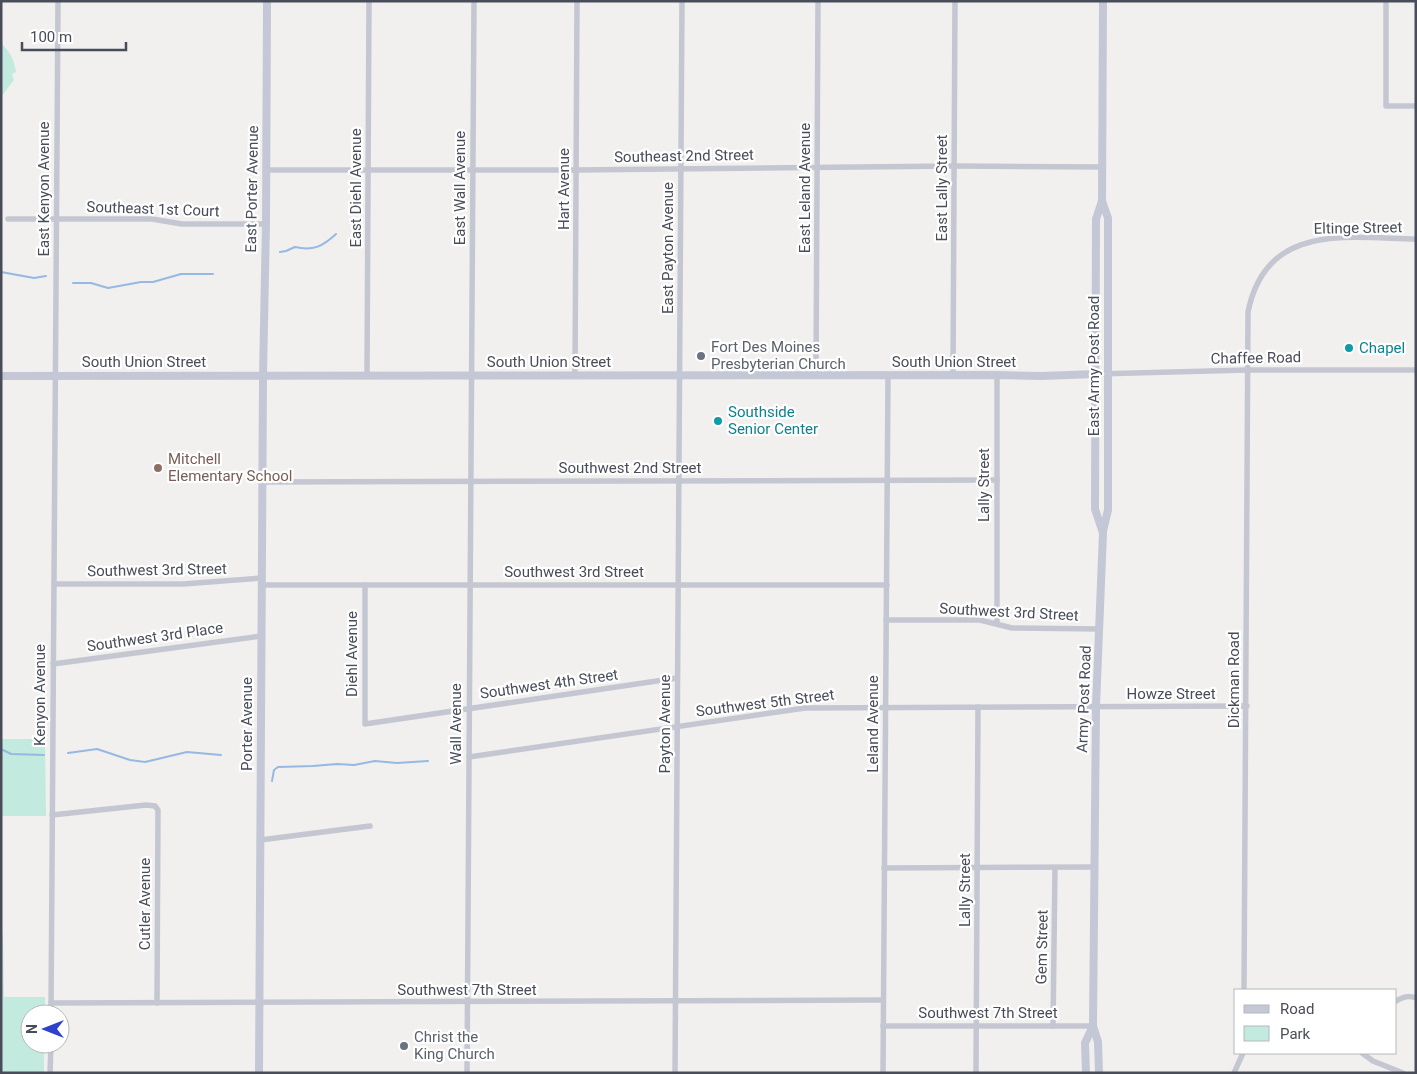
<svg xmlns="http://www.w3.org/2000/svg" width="1417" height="1074" font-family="Roboto,sans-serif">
  <rect width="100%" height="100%" fill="#f1f0ef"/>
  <!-- green -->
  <g fill="#c3eade">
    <path d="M1,43C10,52 14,59 16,72L12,74L14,80L1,97Z"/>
    <polygon points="1,739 45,739 46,816 1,816"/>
    <polygon points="1,934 3,934 4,997 45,997 45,1014 30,1014 30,1044 44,1044 44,1073 1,1073"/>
  </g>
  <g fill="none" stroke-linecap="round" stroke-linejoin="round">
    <!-- stream -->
    <g stroke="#95b9e2" stroke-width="2">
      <path d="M280,252L286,251L295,247C313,251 322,247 336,234"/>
      <polyline points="1,272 34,278 46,276"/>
      <polyline points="73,283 91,283 108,288 141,282 153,282 181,274 213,274"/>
      <polyline points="1,749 11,754 44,755"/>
      <polyline points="68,753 97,749 130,760 145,762 187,752 221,755"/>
      <polyline points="272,781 274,770 278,767 313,766 337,764 354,765 375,761 397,763 428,761"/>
    </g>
    <!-- street -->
    <g stroke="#c4c7d2" stroke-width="5.5">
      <polyline points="1386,1 1386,106 1416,106"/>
      <polyline points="266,170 576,170 955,166 1101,167"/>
      <polyline points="8,219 152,219 182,224 266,224"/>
      <polyline points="1096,374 1248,370 1416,370"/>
      <polyline points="816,375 818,1"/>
      <polyline points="953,375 955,1"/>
      <polyline points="997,375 997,624"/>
      <polyline points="367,376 369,1"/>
      <polyline points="575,376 577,1"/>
      <polyline points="262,482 997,480"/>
      <polyline points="54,584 183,584 262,578"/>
      <polyline points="262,585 887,585"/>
      <polyline points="365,585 365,724 677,678"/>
      <polyline points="886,620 980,620 1012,628 1100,629"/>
      <polyline points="53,664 261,636"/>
      <polyline points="469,757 805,708 1247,706"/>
      <polyline points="52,815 146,805 155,806 158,810 157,1003"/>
      <polyline points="260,840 370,826"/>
      <polyline points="884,868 1095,867"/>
      <path d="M1244,990L1248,312C1266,222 1347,238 1416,239"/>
      <path d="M1396,1001C1403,997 1408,995 1416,998"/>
      <polyline points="51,1003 883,1000"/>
      <polyline points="51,1014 58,1"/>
      <polyline points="883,1026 1093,1026"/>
      <polyline points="1053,1026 1055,868"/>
      <polyline points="1362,1053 1373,1061 1403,1073"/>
      <polyline points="50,1073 51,1044"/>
      <polyline points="467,1073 474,1"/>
      <polyline points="675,1073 682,1"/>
      <polyline points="883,1073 888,375"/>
      <polyline points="976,1073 978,707"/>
      <polyline points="1234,1073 1243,1053"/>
    </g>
    <!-- secondary -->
    <g stroke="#c4c7d6" stroke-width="8">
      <polyline points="1102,201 1108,218 1108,510 1103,531"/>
      <polyline points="1,376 997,375 1041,376 1096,374"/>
      <polyline points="259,1073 263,376 266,224 267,1"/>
      <polyline points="1086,1073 1085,1043 1093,1026"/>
      <polyline points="1099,1073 1098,1042 1093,1026 1096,706 1103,533 1095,509 1096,219 1102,201 1103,1"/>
    </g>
  </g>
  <!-- markers -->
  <g fill="#0f9aa8" stroke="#fff" stroke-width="2">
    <circle cx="1349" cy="348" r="5"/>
    <circle cx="718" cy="421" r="5"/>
  </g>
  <g fill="#6b7280" stroke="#fff" stroke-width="2">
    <circle cx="701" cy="356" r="5"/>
    <circle cx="404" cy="1046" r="5"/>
  </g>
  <circle fill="#8d6e63" stroke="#fff" stroke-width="2" cx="158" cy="468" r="5"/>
  <g text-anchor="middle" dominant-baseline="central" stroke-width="4.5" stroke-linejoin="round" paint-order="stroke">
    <!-- street labels -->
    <g font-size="15" fill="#494d5a" stroke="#fff">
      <text transform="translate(684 156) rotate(-1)">Southeast 2nd Street</text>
      <text transform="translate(356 188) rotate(-90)">East Diehl Avenue</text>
      <text transform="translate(460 188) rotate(-90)">East Wall Avenue</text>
      <text transform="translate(805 188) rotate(-90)">East Leland Avenue</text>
      <text transform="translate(942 188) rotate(-90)">East Lally Street</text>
      <text transform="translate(44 189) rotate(-90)">East Kenyon Avenue</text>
      <text transform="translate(252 189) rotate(-89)">East Porter Avenue</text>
      <text transform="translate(564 189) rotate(-90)">Hart Avenue</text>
      <text transform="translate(153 209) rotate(2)">Southeast 1st Court</text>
      <text transform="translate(1358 228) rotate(-1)">Eltinge Street</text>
      <text transform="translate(668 248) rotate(-90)">East Payton Avenue</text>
      <text transform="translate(1256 358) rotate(-1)">Chaffee Road</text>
      <text x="144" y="362">South Union Street</text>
      <text x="549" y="362">South Union Street</text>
      <text x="954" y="362">South Union Street</text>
      <text transform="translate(1094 366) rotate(-90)">East Army Post Road</text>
      <text x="630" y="468">Southwest 2nd Street</text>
      <text transform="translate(984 485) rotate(-90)">Lally Street</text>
      <text transform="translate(157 570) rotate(-1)">Southwest 3rd Street</text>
      <text x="574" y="572">Southwest 3rd Street</text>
      <text transform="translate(1009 612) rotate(3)">Southwest 3rd Street</text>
      <text transform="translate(155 637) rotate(-8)">Southwest 3rd Place</text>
      <text transform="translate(352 654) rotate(-90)">Diehl Avenue</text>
      <text transform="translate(1234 680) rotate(-90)">Dickman Road</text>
      <text transform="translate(549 684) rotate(-8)">Southwest 4th Street</text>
      <text x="1171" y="694">Howze Street</text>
      <text transform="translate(40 695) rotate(-90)">Kenyon Avenue</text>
      <text transform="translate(1084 699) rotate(-88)">Army Post Road</text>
      <text transform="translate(765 703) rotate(-7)">Southwest 5th Street</text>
      <text transform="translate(247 724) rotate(-90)">Porter Avenue</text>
      <text transform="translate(456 724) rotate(-90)">Wall Avenue</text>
      <text transform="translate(665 724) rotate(-90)">Payton Avenue</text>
      <text transform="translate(873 724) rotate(-90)">Leland Avenue</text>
      <text transform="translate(965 890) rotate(-90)">Lally Street</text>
      <text transform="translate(145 904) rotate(-90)">Cutler Avenue</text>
      <text transform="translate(1042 947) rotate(-89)">Gem Street</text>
      <text x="467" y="990">Southwest 7th Street</text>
      <text x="988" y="1013">Southwest 7th Street</text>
    </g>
    <!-- worship labels -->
    <g font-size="15" fill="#5b616d" stroke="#fff" text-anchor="start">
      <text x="711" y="347">Fort Des Moines<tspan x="711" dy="17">Presbyterian Church</tspan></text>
      <text x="414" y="1037">Christ the<tspan x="414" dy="17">King Church</tspan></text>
    </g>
    <!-- culture labels -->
    <g font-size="15" fill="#0d838f" stroke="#fff" text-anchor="start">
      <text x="1359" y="348">Chapel</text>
      <text x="728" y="412">Southside<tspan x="728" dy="17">Senior Center</tspan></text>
    </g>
    <!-- education labels -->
    <g font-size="15" fill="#785e54" stroke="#fff" text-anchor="start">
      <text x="168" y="459">Mitchell<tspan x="168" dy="17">Elementary School</tspan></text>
    </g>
  </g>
  <!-- border -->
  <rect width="1417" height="1074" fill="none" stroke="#494d5a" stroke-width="5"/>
  <!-- legend -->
  <rect x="1234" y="989" width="162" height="65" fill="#ffffff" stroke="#b6b8bd"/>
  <rect x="1244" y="1005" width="25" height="8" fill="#c4c7d6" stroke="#b6b8bd"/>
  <text x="1280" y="1014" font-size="15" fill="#494d5a">Road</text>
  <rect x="1244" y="1026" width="25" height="15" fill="#c3eade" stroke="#b6b8bd"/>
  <text x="1280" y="1039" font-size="15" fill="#494d5a">Park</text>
  <!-- north arrow -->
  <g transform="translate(45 1029) rotate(270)"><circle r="24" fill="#ffffff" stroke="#b6b8bd"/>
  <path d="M0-4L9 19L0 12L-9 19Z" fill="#2e41cd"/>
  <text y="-8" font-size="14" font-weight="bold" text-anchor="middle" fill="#494d5a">N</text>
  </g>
  <!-- scale -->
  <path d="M22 42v8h104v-8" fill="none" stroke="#494d5a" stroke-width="2.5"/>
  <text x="30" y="42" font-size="15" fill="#494d5a" stroke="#ffffff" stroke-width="4" paint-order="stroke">100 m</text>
</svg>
